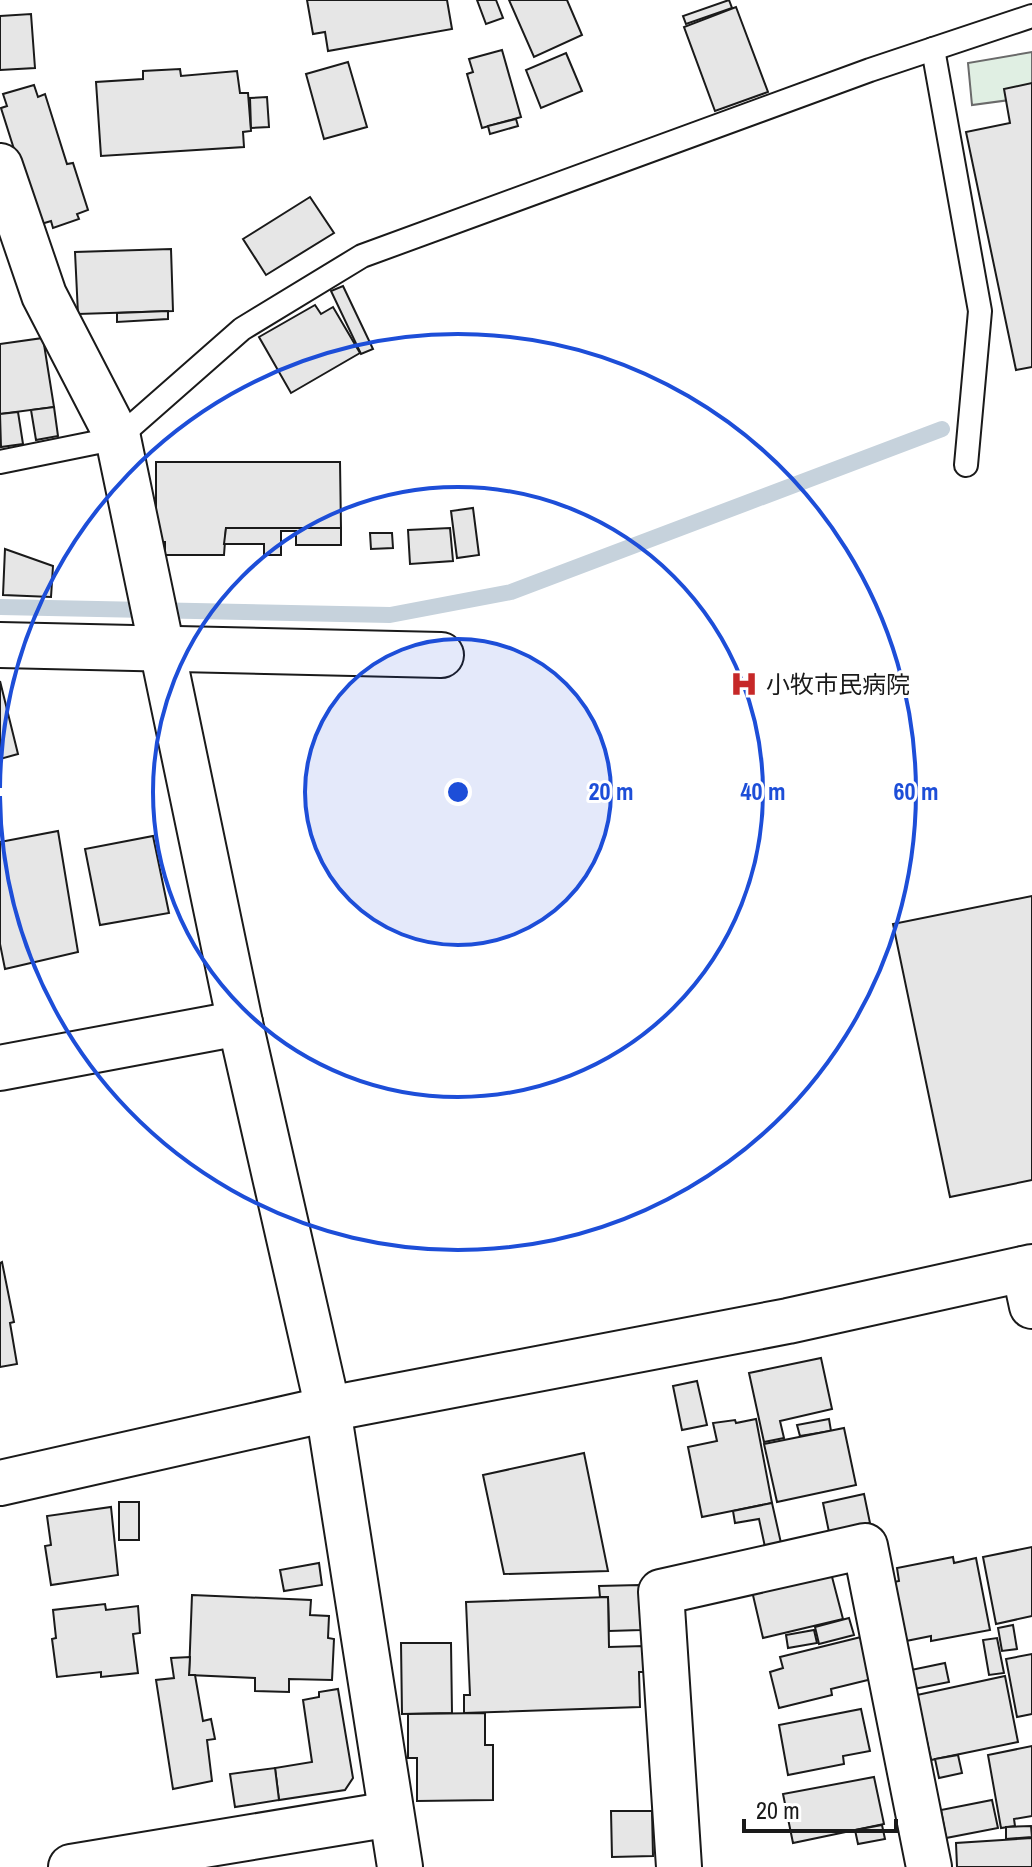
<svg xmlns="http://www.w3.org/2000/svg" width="1032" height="1867" font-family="'Archivo Narrow','Noto Sans JP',sans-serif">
  <rect width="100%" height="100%" fill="#fff"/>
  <!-- green -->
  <polygon fill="#e0efe3" stroke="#6a6a6a" stroke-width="2" points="1032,52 1032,97 972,105 968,63"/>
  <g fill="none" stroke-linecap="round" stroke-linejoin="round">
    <!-- stream -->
    <polyline stroke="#c6d2dc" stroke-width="16" points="0,607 390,615 511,592 942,429"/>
  </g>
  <!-- building -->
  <g fill="#e6e6e6" stroke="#1a1a1a" stroke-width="2">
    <polygon points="307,0 447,0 452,29 328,51 325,32 313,34"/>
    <polygon points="477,0 496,0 503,18 486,24"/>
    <polygon points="509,0 567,0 582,35 534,57"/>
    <polygon points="729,0 732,8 686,24 683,16"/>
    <polygon points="736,7 768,92 715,111 684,27"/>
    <polygon points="31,14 35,68 0,70 0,16"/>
    <polygon points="502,50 521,117 482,128 467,74 473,72 469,59"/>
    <polygon points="566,53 582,91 541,108 526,70"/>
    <polygon points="348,62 367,127 324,139 306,74"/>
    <polygon points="180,69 181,76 237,71 240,93 248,93 251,131 243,132 244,147 101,156 96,82 143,79 143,71"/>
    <polygon points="1032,83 1032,367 1016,370 966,132 1010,123 1004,89"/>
    <polygon points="34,85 38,97 45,94 67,164 73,163 88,210 77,214 79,219 53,228 51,221 38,225 1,108 7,106 3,94"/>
    <polygon points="267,97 269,127 251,128 250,98"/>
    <polygon points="516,119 518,126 490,134 488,126"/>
    <polygon points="310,197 334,233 266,275 243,239"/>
    <polygon points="171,249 173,311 78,314 75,252"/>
    <polygon points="343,286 373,349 361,354 331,291"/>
    <polygon points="315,305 321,314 333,307 360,353 291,393 259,337"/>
    <polygon points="168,311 168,319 117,322 117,313"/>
    <polygon points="43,338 54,407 0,414 0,344"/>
    <polygon points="54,407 58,436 36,440 31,410"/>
    <polygon points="18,412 23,444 1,447 0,414"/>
    <polygon points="156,462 340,462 341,528 226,528 224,555 165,555 165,542 156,542"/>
    <polygon points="473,508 479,555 457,558 451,511"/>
    <polygon points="226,528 341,528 341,545 296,545 296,531 281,531 281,555 264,555 264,544 224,544"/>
    <polygon points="450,528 453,561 410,564 408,530"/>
    <polygon points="370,533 392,533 393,548 371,549"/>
    <polygon points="5,549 53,566 51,597 3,595"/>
    <polygon points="0,681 18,754 0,759"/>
    <polygon points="58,831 78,952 5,969 0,944 0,842"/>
    <polygon points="153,836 169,913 100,925 85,849"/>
    <polygon points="1032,896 1032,1180 950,1197 893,924"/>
    <polygon points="2,1262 14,1322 10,1323 17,1364 0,1367 0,1263"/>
    <polygon points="821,1358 832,1409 780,1421 784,1438 764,1442 749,1373"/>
    <polygon points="697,1381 707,1425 682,1430 673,1386"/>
    <polygon points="756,1419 772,1503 702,1517 688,1447 717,1441 713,1423 735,1420 736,1423"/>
    <polygon points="829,1419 831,1431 800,1436 797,1425"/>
    <polygon points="844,1428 856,1485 777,1502 764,1444"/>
    <polygon points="584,1453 608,1571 504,1574 483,1475"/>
    <polygon points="864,1494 870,1523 829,1532 823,1503"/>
    <rect x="119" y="1502" width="20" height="38"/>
    <polygon points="772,1503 781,1543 765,1547 759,1519 735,1523 733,1511"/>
    <polygon points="111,1507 118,1575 51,1585 45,1546 51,1545 47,1516"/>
    <polygon points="1032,1547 1032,1616 996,1624 983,1557"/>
    <polygon points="953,1557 954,1563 976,1558 990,1630 931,1641 931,1636 906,1641 894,1582 899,1581 897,1568"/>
    <polygon points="319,1563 322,1585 284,1591 280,1570"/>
    <polygon points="831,1573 843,1619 763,1638 752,1591"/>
    <polygon points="639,1585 641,1630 609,1631 608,1597 600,1597 599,1586"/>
    <polygon points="192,1595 311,1600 310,1615 329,1616 328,1638 334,1639 332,1680 289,1679 289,1692 255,1691 255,1678 189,1675"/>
    <polygon points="608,1597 609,1647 644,1646 645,1672 639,1672 640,1707 464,1713 464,1695 470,1695 466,1602"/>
    <polygon points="105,1604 106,1610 138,1606 140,1633 133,1634 138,1673 101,1677 101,1672 57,1677 52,1639 56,1638 53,1610"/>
    <polygon points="849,1618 854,1635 819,1644 815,1627"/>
    <polygon points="1013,1625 1017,1649 1002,1651 998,1628"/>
    <polygon points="814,1630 817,1643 788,1648 786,1635"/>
    <polygon points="861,1637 872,1679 831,1689 832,1695 779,1708 770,1672 783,1668 780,1657"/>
    <polygon points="997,1638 1004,1673 989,1675 983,1640"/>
    <polygon points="401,1643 451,1643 452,1713 402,1714"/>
    <polygon points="1032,1654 1032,1714 1017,1717 1006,1659"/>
    <polygon points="190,1657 189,1675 195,1675 203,1721 211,1719 215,1739 207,1740 212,1781 173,1789 156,1680 174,1678 171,1658"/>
    <polygon points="945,1663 949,1682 914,1689 911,1670"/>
    <polygon points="1005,1676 1018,1742 931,1760 917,1695"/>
    <polygon points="338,1689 353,1778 345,1790 279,1800 275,1768 312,1762 303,1700 319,1697 319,1692"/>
    <polygon points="861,1709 870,1751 843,1756 844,1764 788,1775 779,1725"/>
    <polygon points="485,1713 485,1745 493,1745 493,1800 417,1801 417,1758 408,1758 408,1714"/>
    <polygon points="1032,1746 1032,1816 1014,1819 1015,1826 1001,1828 988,1755"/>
    <polygon points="958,1755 962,1773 939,1778 935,1759"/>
    <polygon points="275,1768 279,1800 235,1807 230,1774"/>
    <polygon points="874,1777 884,1824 793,1843 783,1794"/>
    <polygon points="992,1800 998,1828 946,1838 941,1810"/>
    <polygon points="611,1811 652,1811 653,1856 612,1857"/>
    <polygon points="882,1825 885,1839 858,1844 855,1830"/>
    <polygon points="1031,1826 1032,1837 1006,1839 1006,1827"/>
    <polygon points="1032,1838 1032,1867 957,1867 956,1843"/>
  </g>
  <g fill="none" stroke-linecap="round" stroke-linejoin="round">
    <!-- service casing -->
    <g stroke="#1a1a1a" stroke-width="26">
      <g id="service">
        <polyline points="933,49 980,311 966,465"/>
        <polyline points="0,462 118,438 242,329 362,256 870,70 1032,16"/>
      </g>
    </g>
    <!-- minor casing -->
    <g stroke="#1a1a1a" stroke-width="48">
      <g id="minor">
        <polyline points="0,166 44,295 118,438 240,1023 328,1409 400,1867"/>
        <polyline points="0,645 441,655"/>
        <polyline points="0,1068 240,1023"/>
        <polyline points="1024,1269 1032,1306"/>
        <polyline points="71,1867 391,1814"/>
        <polyline points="679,1867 661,1592 865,1546 929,1867"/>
      </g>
    </g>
    <!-- tertiary casing -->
    <g stroke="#1a1a1a" stroke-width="48">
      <polyline id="tertiary" points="0,1483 328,1409 788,1321 1032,1267"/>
    </g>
    <!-- service -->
    <use href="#service" stroke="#fff" stroke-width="22"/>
    <!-- minor -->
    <use href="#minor" stroke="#fff" stroke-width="44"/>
    <!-- tertiary -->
    <use href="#tertiary" stroke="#fff" stroke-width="44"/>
  </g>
  <!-- distance rings -->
  <circle cx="458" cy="792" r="153" fill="#1d4ed8" fill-opacity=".12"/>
  <g fill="none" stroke="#1d4ed8" stroke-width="4">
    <circle cx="458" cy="792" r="153"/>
    <circle cx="458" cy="792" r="305"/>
    <path d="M0 788A458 458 0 1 1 0 796"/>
  </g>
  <!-- icons -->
  <defs>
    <g id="hospital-bare" transform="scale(2.16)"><path d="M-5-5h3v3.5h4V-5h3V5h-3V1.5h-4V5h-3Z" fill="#c62828" stroke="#fff" stroke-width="2.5" paint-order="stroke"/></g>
  </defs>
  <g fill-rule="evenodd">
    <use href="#hospital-bare" x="744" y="684"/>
  </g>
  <g text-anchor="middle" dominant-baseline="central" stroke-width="6" stroke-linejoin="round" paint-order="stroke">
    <!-- poi labels -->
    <g font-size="24" fill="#1a1a1a" stroke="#fff" text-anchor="start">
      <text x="766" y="684">小牧市民病院</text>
    </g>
  </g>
  <circle cx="458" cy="792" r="12" fill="#1d4ed8" stroke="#fff" stroke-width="4"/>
  <g font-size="24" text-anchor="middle" font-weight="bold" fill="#1d4ed8" stroke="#fff" stroke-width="6" stroke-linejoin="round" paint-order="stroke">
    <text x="611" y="800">20 m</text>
    <text x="763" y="800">40 m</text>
    <text x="916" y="800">60 m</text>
  </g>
  <!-- scale -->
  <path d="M744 1819v12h152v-12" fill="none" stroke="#1a1a1a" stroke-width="4"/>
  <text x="756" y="1819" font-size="24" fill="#1a1a1a" stroke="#ffffff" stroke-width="6" paint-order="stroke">20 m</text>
</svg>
